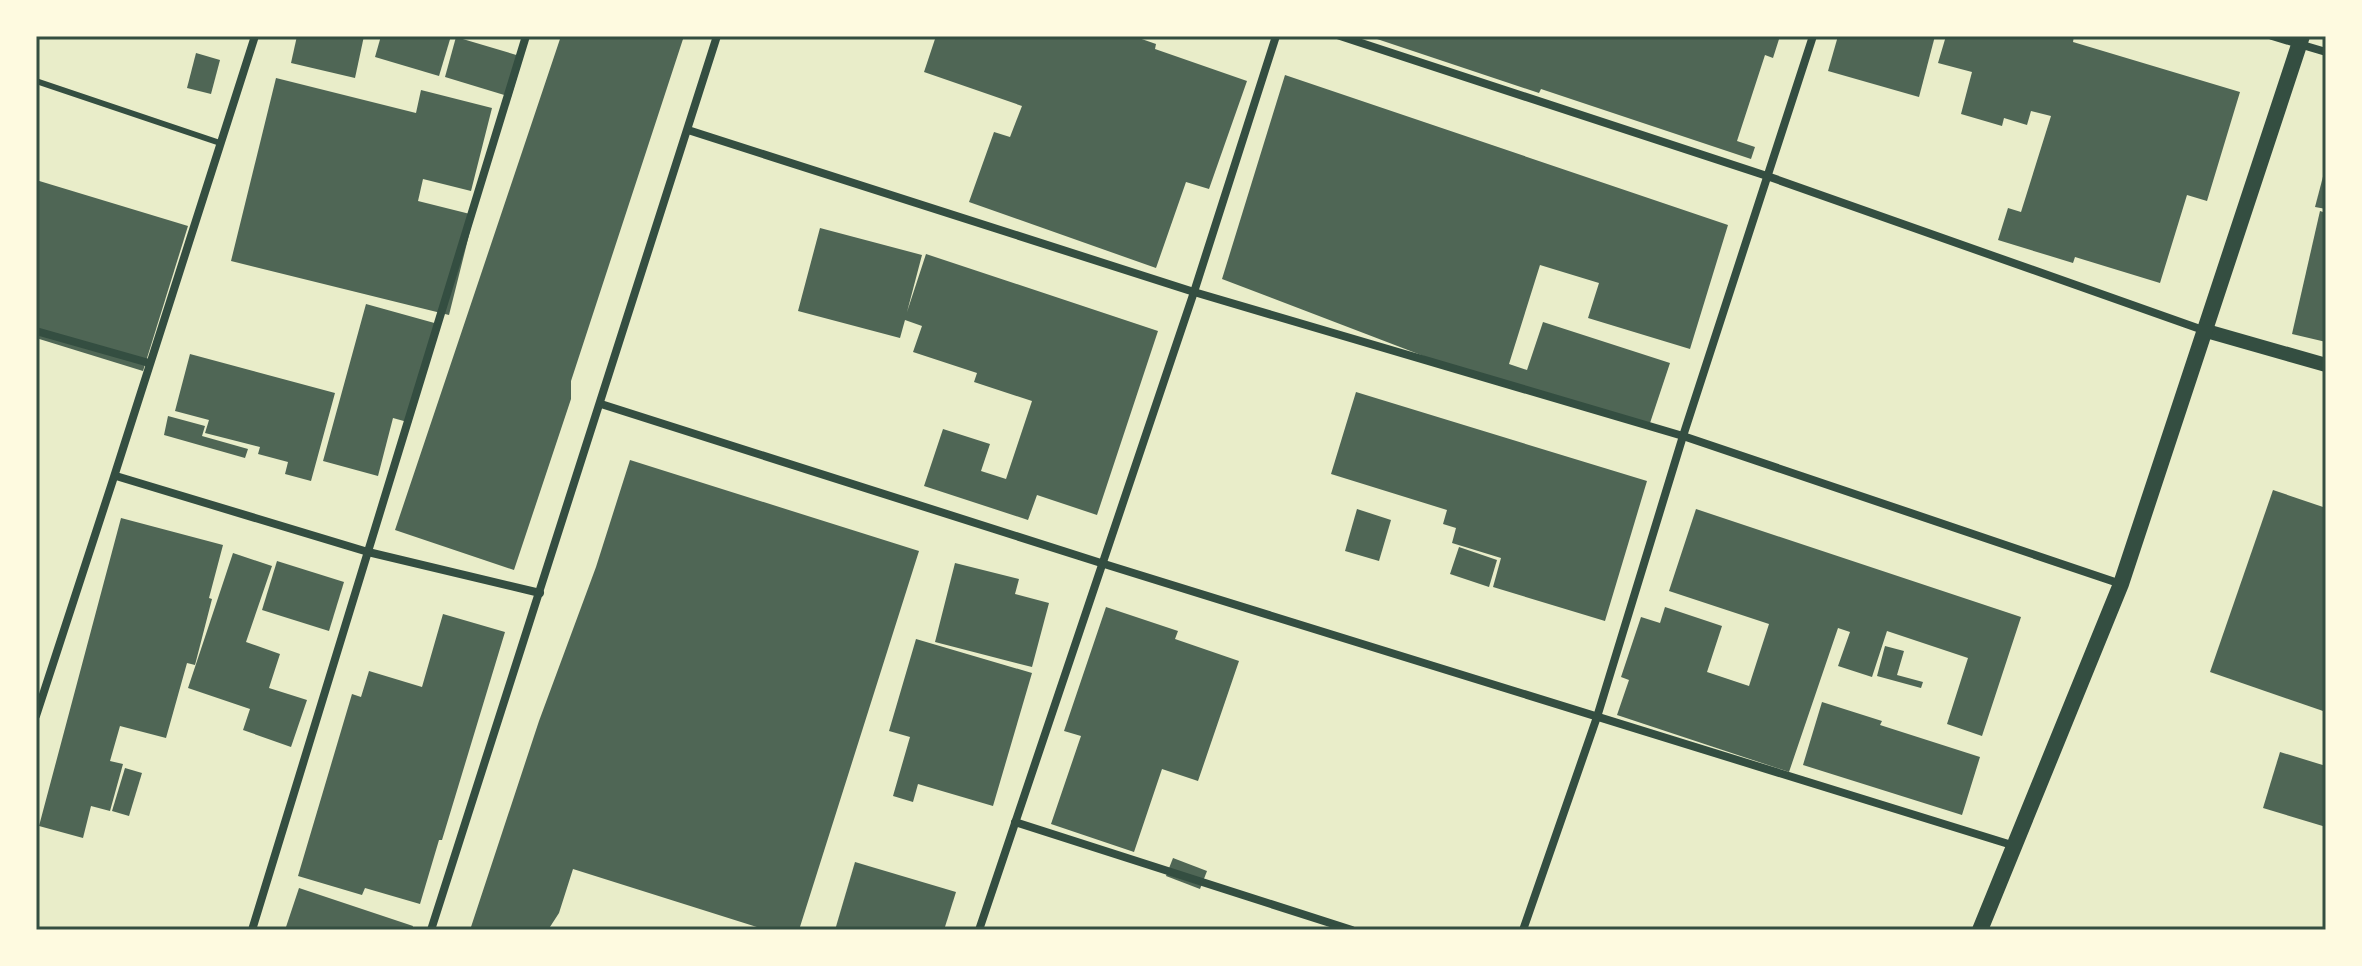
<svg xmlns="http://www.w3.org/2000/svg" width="2362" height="966" font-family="Arial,sans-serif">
  <rect width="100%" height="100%" fill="#e9edc9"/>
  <!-- building -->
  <g fill="#4f6655">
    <polygon points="297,36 364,36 355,78 291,63"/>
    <polygon points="381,36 451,36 439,76 375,57"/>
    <polygon points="561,36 684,36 571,381 571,399 514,570 395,530"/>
    <polygon points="936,36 1133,36 1156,44 1155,49 1247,81 1209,189 1186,182 1156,268 969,202 994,132 1010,137 1022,106 924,72"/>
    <polygon points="1780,36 1773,58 1765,55 1737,141 1755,147 1751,159 1541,89 1539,93 1371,37"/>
    <polygon points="1838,36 1935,36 1919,97 1828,71"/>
    <polygon points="1946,36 2074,36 2073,42 2240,92 2207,201 2187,195 2160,283 2075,257 2073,263 1998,240 2008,208 2021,212 2051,116 2031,111 2027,125 2004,118 2002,126 1961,114 1972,72 1938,63"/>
    <polygon points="456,37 523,57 511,97 445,77"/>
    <polygon points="196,53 220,60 211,94 187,88"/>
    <polygon points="1285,75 1728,225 1690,349 1588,318 1599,283 1540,265 1509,364 1527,370 1543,322 1670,363 1649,426 1502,386 1222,279"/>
    <polygon points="276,78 416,113 421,90 492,108 471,191 423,179 418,201 474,215 449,315 231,261"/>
    <polygon points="2325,169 2326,169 2326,209 2315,207"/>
    <polygon points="36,180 188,226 143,371 36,338"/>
    <polygon points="2320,211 2326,213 2326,342 2292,334"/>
    <polygon points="820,228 922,255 907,312 926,254 1158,331 1097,515 1037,495 1028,520 924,486 943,429 990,444 981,471 1006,479 1032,401 974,382 977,373 913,352 922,326 905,320 900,338 798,311"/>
    <polygon points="366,304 438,324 411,423 393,418 378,476 323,461"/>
    <polygon points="190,354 335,393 311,481 285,474 288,462 258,454 260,447 205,433 209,420 175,411"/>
    <polygon points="1356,392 1647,481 1605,621 1493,587 1501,558 1452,543 1456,528 1443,524 1447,510 1331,474"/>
    <polygon points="168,416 205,426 202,436 248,449 245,458 164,435"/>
    <polygon points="630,460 919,551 799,930 766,930 573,869 559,913 548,930 470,930 539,721 596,567"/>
    <polygon points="2273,490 2326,508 2326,712 2210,672"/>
    <polygon points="1357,509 1391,520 1379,561 1345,551"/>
    <polygon points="1696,509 2021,617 1982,736 1947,724 1968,658 1887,631 1872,677 1838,666 1850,632 1838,628 1789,772 1617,715 1629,680 1621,677 1641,617 1660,623 1665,607 1722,626 1707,672 1749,686 1769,624 1669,591"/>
    <polygon points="121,518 223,545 209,598 212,599 195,665 187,663 166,738 120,726 110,761 123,764 110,811 91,806 83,838 39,826"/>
    <polygon points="1459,547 1497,560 1489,587 1450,574"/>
    <polygon points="233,553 272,566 246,642 280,654 269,688 307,700 291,747 243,730 250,709 188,688"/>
    <polygon points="277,561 344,582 329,631 262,610"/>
    <polygon points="955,563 1019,579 1015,594 1049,603 1032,667 935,642"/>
    <polygon points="1106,607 1178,631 1175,639 1239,661 1198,781 1162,769 1134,852 1051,824 1081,736 1064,731"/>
    <polygon points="443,614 505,632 442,840 439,840 420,904 365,888 362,895 298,876 352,694 361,697 369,671 422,687"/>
    <polygon points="916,639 1032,673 993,806 918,784 913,802 893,796 910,737 889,731"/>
    <polygon points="1885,646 1904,651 1897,675 1923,682 1921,688 1877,676"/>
    <polygon points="1822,702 1882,721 1880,725 1980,757 1962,815 1803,765"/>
    <polygon points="2280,752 2326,766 2326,827 2263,808"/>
    <polygon points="125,768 142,773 129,816 112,811"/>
    <polygon points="1173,858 1207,871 1200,889 1166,876"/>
    <polygon points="855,862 956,892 944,930 835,930"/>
    <polygon points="299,888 413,926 412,930 285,930"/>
  </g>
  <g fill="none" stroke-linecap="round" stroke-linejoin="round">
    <!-- service -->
    <polyline stroke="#344e41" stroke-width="6" points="36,81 220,143"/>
    <!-- minor -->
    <g stroke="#344e41" stroke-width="8">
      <polyline points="1340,36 1767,176 2203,330"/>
      <polyline points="2272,36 2326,52"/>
      <polyline points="688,130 1194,292 1683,436 2121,584"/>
      <polyline points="36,331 149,363"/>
      <polyline points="601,404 1101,563 2015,846"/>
      <polyline points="116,476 368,552 540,593"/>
      <path d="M36,716C111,490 182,262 255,36"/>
      <polyline points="1015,822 1352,930"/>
      <polyline points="252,930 526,36"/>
      <polyline points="431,930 717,36"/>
      <polyline points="979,930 1194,292 1276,36"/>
      <polyline points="1523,930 1597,717 1683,436 1813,36"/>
    </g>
    <!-- tertiary -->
    <polyline stroke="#344e41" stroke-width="14" points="2203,330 2326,365"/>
    <!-- secondary -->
    <polyline stroke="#344e41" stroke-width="16" points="1980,930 2121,584 2302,36"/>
  </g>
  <!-- border -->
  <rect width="2362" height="966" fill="none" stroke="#fefae0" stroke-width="76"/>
  <rect x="38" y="38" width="2286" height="890" fill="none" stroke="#344e41" stroke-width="3"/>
</svg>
